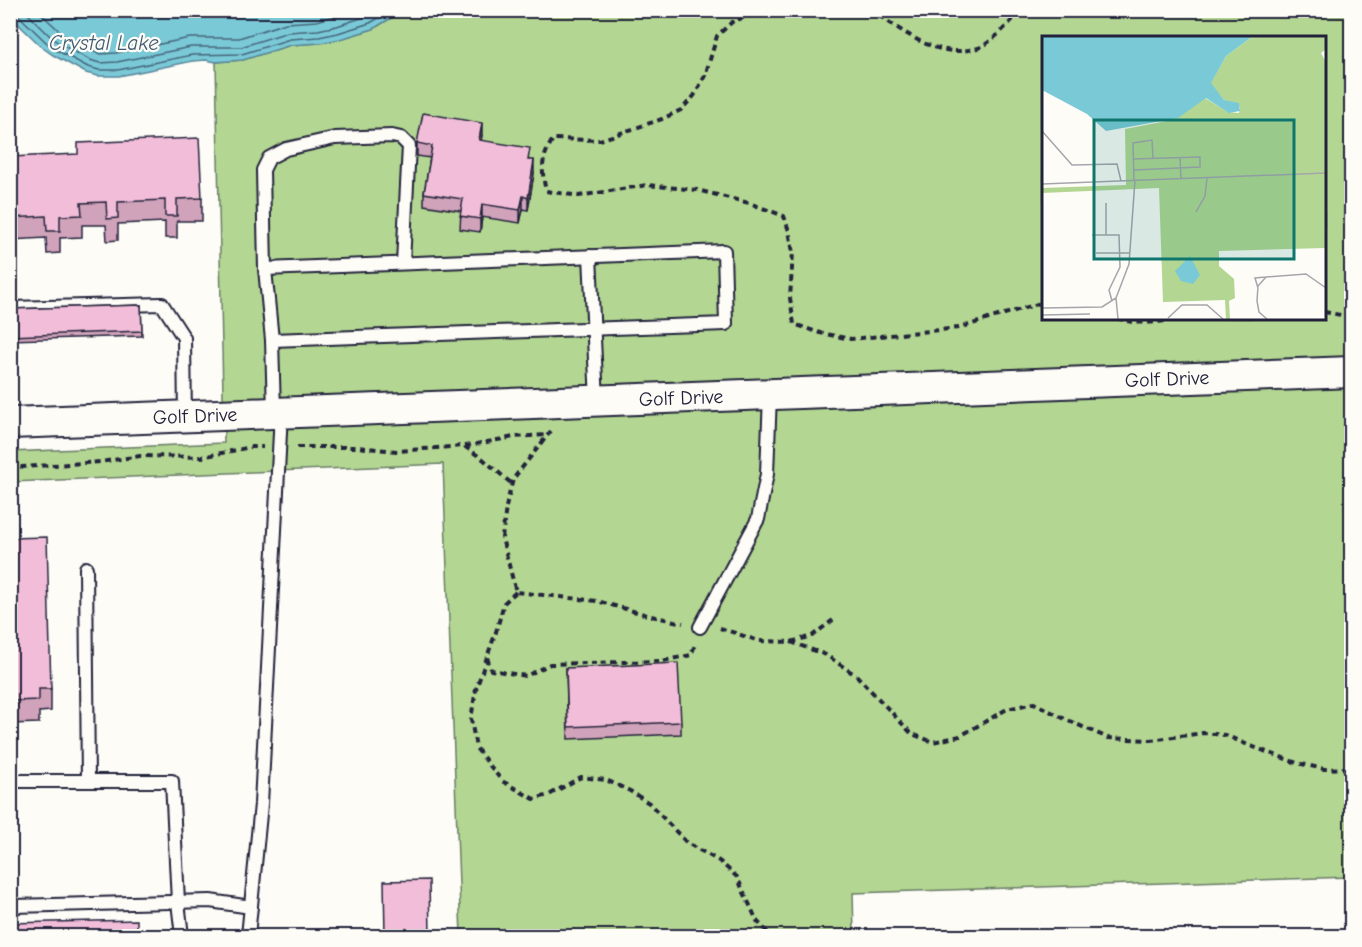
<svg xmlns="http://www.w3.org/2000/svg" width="1362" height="947" font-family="'Comic Neue',sans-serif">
  <rect width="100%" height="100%" fill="#fdfcf7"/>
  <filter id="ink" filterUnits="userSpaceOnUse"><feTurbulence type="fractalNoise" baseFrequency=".0167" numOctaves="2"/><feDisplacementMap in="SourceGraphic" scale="12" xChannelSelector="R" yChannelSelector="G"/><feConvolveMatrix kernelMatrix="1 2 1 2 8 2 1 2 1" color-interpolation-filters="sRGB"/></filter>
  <g filter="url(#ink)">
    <!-- green -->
    <path fill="#b3d792" stroke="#6a7c66" stroke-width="1.5" fill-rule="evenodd" d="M433,10L1351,11V877L853,893L854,936H461L443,464L11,482L10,452L224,443L216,62L243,60L291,45L320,43L340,39L373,29L391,18L403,13ZM1044,38H1324V318H1044Z"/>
    <!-- water -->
    <polygon fill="#7ac9d7" stroke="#578699" stroke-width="1.5" points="11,10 433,10 433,11 403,13 391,18 373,29 340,39 320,43 291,45 243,60 216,62 206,60 193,61 119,76 98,76 86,73 53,55 43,48 14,20 11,14"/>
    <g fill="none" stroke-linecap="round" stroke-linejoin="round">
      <!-- shore -->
      <g stroke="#456579" stroke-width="1.5">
        <polyline points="24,10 51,37 60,44 90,60 100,63 117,62 191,47 241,47 288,32 318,30 337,26 367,16 377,10"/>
        <polyline points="37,10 65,36 94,52 101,54 116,53 190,38 239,38 286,23 317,21 355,10"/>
        <polyline points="10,12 17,14 47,43 56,50 88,67 99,70 118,70 192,55 242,54 290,39 319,37 338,33 370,23 393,10"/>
      </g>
      <!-- service casing -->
      <g stroke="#22223b" stroke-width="16">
        <g id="service">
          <polyline points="590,256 597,401"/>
          <polyline points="265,269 724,251 726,324 272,340"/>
          <polyline points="10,308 162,304 184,338 185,417"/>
          <polyline points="274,412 272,340 265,269 263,170 269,158 286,149 335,138 392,136 401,138 409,146 403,263"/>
          <polyline points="86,568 88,781"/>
          <polyline points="700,627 758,519 767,474 770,394"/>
          <polyline points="10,781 172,781 178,902 182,936"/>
          <polyline points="13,906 210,901 251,907"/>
          <polyline points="248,936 261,804 281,413"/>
        </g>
      </g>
      <!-- tertiary casing -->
      <g stroke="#22223b" stroke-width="34">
        <polyline id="tertiary" points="10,423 1352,372"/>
      </g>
      <!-- path -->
      <g stroke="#22223b" stroke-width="4" stroke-dasharray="6 4.5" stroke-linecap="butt">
        <path d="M763,10L732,22L717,36L705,76L694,96L681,110L662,119L600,140L553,139C541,159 541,169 546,191L579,196L647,185L697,190L749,203L784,216L789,231L793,252L790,298L794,324L820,333L851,339L959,328L1044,302"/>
        <path d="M871,10C900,29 933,57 969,50C974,49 979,48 983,46C997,37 1010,23 1021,10"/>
        <polyline points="1324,312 1352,317"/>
        <path d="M1117,318C1138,326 1160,322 1182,318"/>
        <polyline points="551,431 513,479 506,507 502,538 516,592 597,601 651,616 683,623"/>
        <polyline points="465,446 514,437 546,435"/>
        <polyline points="297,447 357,447 397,451 464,446 483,459 512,484"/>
        <polyline points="10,465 21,467 100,462 140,456 202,457 251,447 263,447"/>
        <polyline points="516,592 504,603 496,632 487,657 491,670 526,676 550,664 662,661 691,655 695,645"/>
        <polyline points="720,628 759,641 791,642 812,636 833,620"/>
        <polyline points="791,642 826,655 857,676 912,734 933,742 960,736 1007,709 1034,703 1067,720 1108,738 1151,740 1203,733 1225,735 1248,745 1297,763 1324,769 1352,768"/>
        <polyline points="487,657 476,689 471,719 476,748 502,781 534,799 549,795 581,777 606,780 630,791 649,803 687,843 719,861 737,877 757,921 771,936"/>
      </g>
      <!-- service -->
      <use href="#service" stroke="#fdfcf7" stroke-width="12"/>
      <!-- tertiary -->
      <use href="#tertiary" stroke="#fdfcf7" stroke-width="30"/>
    </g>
    <!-- wall -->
    <g fill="#d0a3ba" stroke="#22223b" stroke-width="1.5">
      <polygon points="482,135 481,140 530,160 534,173 528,210 523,209 520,223 482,217 480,232 460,229 461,211 424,205 424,193 430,158 417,156 417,143"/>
      <polygon points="10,157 202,198 202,221 177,221 177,238 165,238 165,222 118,224 118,240 107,241 106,225 82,225 82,237 60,238 60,253 47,254 46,238 10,240"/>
      <polygon points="141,305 142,336 10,340 10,309"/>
      <polygon points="10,538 51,689 51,711 39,712 39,723 10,724"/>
      <polygon points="566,668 681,722 681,734 568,739"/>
    </g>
    <!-- shaded-wall -->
    <g fill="#a98497" stroke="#22223b" stroke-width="1.5">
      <polygon points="482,123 482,135 479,152 479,140"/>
      <polygon points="534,160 534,173 528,210 528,198"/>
      <polygon points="523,196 523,209 520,223 520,210"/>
      <polygon points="482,204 482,217 480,232 480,219"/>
    </g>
    <!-- building -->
    <g fill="#f2bdd8" stroke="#22223b" stroke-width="1.5">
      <polygon points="423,113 482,123 479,140 530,148 528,160 534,160 528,198 523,196 520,210 482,204 480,219 460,216 463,199 424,193 432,146 417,143"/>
      <polygon points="199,138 202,198 177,199 177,216 165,216 165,200 118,202 118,218 107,219 106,202 81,203 82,215 60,216 60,231 47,231 46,216 10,218 10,157 78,154 78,143"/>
      <polygon points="141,305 142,331 10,336 10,309"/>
      <polygon points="47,537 51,689 39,689 39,700 10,701 10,538"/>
      <polygon points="678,663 681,722 568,727 566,668"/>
      <polygon points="429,880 430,936 385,936 384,881"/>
      <polygon points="137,920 137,935 148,934 148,936 10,936 10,923"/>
      <polygon points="1251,933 1251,936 1221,936 1221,934"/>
      <polygon points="1319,933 1320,936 1291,936 1291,934"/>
    </g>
  </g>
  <g text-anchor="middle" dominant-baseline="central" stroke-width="4.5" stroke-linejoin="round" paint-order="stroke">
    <!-- street labels -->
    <g font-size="20" fill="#22223b" stroke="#fdfcf7">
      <text transform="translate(1167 379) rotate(-2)">Golf Drive</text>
      <text transform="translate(681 398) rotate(-2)">Golf Drive</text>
      <text transform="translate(195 416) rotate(-2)">Golf Drive</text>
    </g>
    <!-- water labels -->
    <g font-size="21" font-style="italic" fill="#415c72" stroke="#fdfcf7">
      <text x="104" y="43">Crystal Lake</text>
    </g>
  </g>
  <!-- overview -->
  <g transform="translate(1042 36)">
    <rect width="284" height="284" fill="#fdfcf7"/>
    <path d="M211,0H283V14L279,17L284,26L283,212L177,215V230L192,243L193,262L187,265L188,283H184L183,264L121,266L117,152L0,157V152L84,149L83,93L130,84L163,62L186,76L197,77L198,71L182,64L168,48L184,20Z" fill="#b3d792"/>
    <path d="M0,0H211L184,20L169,47L182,64L197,67L198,75L187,77L164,62L136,82L64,95L45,78L0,54ZM148,220L158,239L151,248L139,245L133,235Z" fill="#7ac9d7"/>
    <path fill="none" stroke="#a5a5ac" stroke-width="1.5" d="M0,95L30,129L75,128L79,145M138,121L139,143M91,123L158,121V131L92,134M92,144L91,107L110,104L111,122M0,148L284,137M64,167V199M154,176L163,160L165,142M50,199H77L78,231L67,254L70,265M54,217H88M216,252L213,242L224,241M74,262L76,283M0,272L60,271L74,262L87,228L93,144M0,279L48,278M126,282L140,269H165L181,283M225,283L217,276L215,265L216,250L224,241L264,238L284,252"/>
    <path fill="#0f766e" fill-opacity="0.15" stroke="#0f766e" stroke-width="3" d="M52,84H252V223H52Z"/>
    <rect width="284" height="284" fill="none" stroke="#22223b" stroke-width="3"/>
  </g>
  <!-- margin -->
  <rect width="1362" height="947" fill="none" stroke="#fdfcf7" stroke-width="36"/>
  <rect x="18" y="18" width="1326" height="911" fill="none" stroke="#22223b" stroke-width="2" filter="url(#ink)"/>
</svg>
